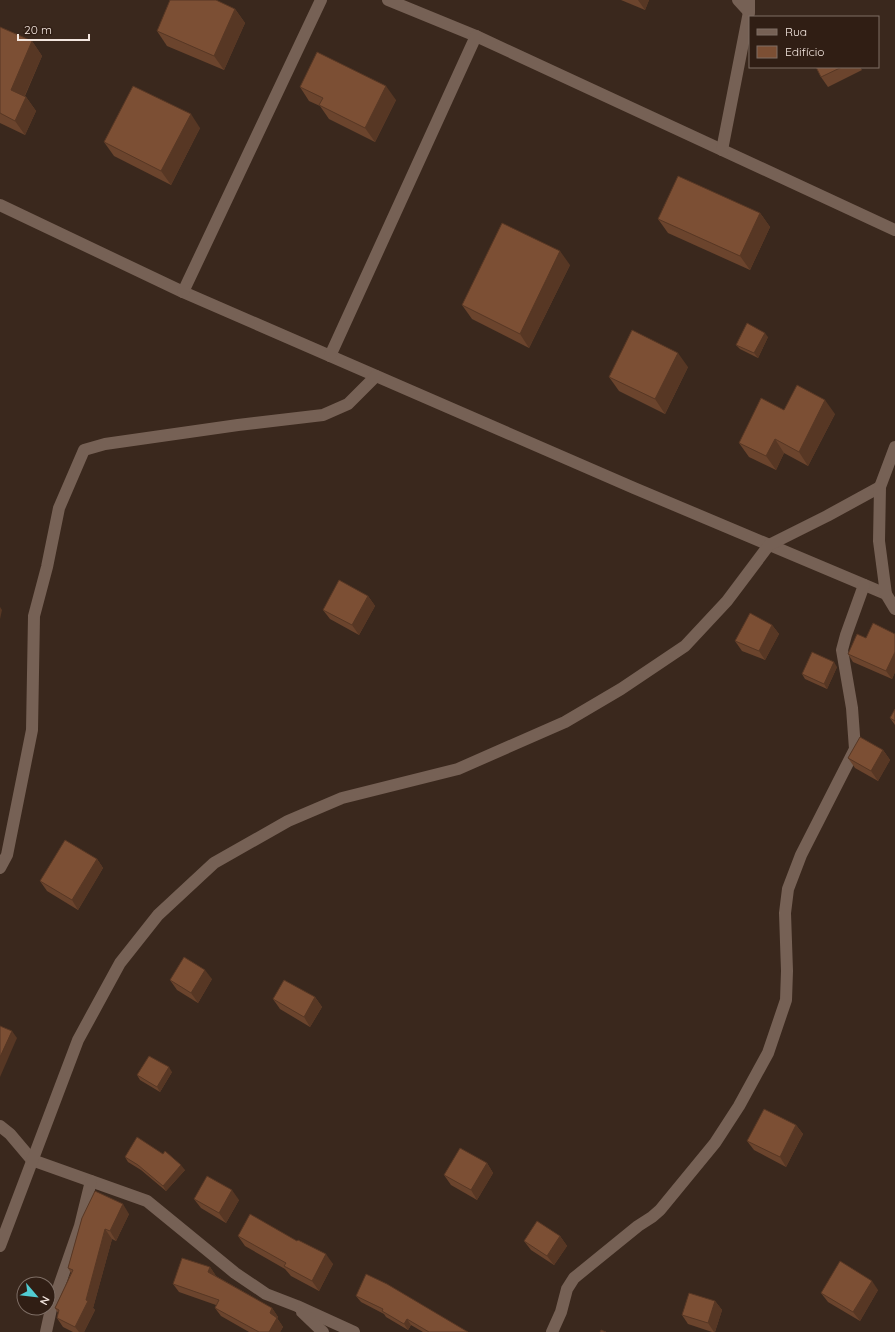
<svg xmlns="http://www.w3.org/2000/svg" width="895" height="1332" font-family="Quicksand,sans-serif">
  <rect width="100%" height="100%" fill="#3a281d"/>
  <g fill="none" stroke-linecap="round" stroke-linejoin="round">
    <!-- street -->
    <g stroke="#766155" stroke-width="12">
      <polyline points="388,0 476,36 895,230"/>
      <polyline points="738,0 749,12"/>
      <polyline points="722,150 749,12 749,0"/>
      <polyline points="0,205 183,292 634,488 886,594"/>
      <polyline points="183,292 321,0"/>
      <polyline points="330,356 476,36"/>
      <polyline points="0,868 7,855 32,730 34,616 47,567 59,508 84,450 105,444 238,425 323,415 348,404 376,376"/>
      <polyline points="0,1126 10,1134 32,1160 147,1201 235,1273 266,1294 297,1306 354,1332"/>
      <polyline points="0,1246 78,1040 120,963 158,915 214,863 288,821 342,798 458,769 565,722 621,689 685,646 727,601 769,545 827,516 880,487"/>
      <polyline points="302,1312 323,1332"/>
      <polyline points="46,1332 51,1309 80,1226 91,1181"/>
      <polyline points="552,1332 561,1312 567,1289 574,1278 638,1226 652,1217 660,1210 715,1143 739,1106 768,1053 786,1000 787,971 785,913 788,889 801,855 855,749 852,708 842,650 846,635 864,585"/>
    </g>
    <!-- secondary -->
    <polyline stroke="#766155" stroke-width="12" points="895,447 880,487 879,541 886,594 895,609"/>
  </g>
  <!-- wall -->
  <g fill="#6b442d">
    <polygon points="621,0 649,0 645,10"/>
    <polygon points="235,9 245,23 224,70 167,46 157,31"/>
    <polygon points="0,27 32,41 42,56 25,96 26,97 36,111 25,135 0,123"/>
    <polygon points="816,67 860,67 862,70 828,87 821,77"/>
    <polygon points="300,87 396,100 375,142 329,119 320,106 309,101"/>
    <polygon points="200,128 171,185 114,156 104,142"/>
    <polygon points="760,213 770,227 750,270 668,233 658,219"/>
    <polygon points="570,265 529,348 472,319 462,305"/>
    <polygon points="768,337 758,358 740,349 736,345"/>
    <polygon points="688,367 665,414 619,391 609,377"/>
    <polygon points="835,414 808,466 784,453 776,470 749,457 739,443"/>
    <polygon points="368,596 375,606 359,635 330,619 323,610"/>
    <polygon points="772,625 779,634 765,660 742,651 735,641"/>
    <polygon points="895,634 895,672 892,679 853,662 848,654 866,638"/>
    <polygon points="837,667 827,689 805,679 802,674"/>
    <polygon points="895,709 895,725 890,718"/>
    <polygon points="883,750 890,760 878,781 855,768 848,758"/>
    <polygon points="97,859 103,868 78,910 47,891 40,881"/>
    <polygon points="212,979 198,1003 177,990 170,980"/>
    <polygon points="315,997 322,1007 310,1027 280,1009 273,999"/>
    <polygon points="172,1072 160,1092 140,1080 137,1075"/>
    <polygon points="796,1125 803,1134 786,1167 754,1150 747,1141"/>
    <polygon points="125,1157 185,1170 166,1191 141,1170 128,1162"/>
    <polygon points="487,1163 493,1173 477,1200 451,1185 444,1175"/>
    <polygon points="194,1199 239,1200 226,1223 201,1208"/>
    <polygon points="129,1214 116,1241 112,1239 93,1308 95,1310 84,1332 73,1332 63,1327 57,1318 58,1313 55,1308 71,1273 68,1268 82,1218"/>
    <polygon points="238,1236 297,1241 333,1264 319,1291 291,1276 285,1269 245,1246"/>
    <polygon points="560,1236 567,1246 554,1265 531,1250 524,1241"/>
    <polygon points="210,1267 216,1276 272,1308 278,1317 277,1318 283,1327 280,1332 249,1332 221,1316 215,1308 216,1305 179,1292 173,1284"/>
    <polygon points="878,1290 860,1321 828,1302 821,1293"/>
    <polygon points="356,1296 468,1332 423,1332 411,1325 408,1330 386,1317 384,1314 361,1302"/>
    <polygon points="715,1301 722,1310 715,1332 712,1332 688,1324 682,1315"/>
  </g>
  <!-- shaded-wall -->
  <g fill="#573724">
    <polygon points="638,0 649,0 645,10"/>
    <polygon points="235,9 245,23 224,70 214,56"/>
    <polygon points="32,41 42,56 21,104 11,90"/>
    <polygon points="386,86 396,100 375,142 365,128"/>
    <polygon points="26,97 36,111 25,135 15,121"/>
    <polygon points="191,114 200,128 171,185 161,171"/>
    <polygon points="760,213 770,227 750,270 740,256"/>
    <polygon points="560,251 570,265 529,348 520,334"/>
    <polygon points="765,333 768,337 758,358 754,353"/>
    <polygon points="678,353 688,367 665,414 655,399"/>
    <polygon points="825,400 835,414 808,466 799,452"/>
    <polygon points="775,439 784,453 776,470 766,456"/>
    <polygon points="368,596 375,606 359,635 352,625"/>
    <polygon points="0,607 2,610 0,619"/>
    <polygon points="772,625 779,634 765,660 759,651"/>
    <polygon points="895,652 895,672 892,679 886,671"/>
    <polygon points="834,662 837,667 827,689 824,684"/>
    <polygon points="883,750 890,760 878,781 871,771"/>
    <polygon points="97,859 103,868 78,910 72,900"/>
    <polygon points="205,970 212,979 198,1003 191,993"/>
    <polygon points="315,997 322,1007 310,1027 304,1017"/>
    <polygon points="12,1031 17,1038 0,1077 0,1057"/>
    <polygon points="169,1067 172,1072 160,1092 157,1087"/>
    <polygon points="796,1125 803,1134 786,1167 780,1157"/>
    <polygon points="487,1163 493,1173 477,1200 471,1190"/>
    <polygon points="181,1165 185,1170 166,1191 163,1186"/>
    <polygon points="232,1190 239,1200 226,1223 219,1213"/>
    <polygon points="123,1204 129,1214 116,1241 110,1231"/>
    <polygon points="105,1229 112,1239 93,1308 95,1310 84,1332 79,1332 75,1327 86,1300"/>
    <polygon points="560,1236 567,1246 554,1265 547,1256"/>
    <polygon points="326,1254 333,1264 319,1291 312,1281"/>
    <polygon points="210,1267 216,1276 208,1272"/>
    <polygon points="872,1281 878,1290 860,1321 853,1312"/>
    <polygon points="715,1301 722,1310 715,1332 714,1332 708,1323"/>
    <polygon points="272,1308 278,1317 277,1319 277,1318 283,1327 280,1332 269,1332 270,1313"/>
    <polygon points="407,1319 411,1325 408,1330 404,1324"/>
  </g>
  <!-- building -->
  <g fill="#7c4f34" stroke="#573724">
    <polygon points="170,0 216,0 235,9 214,56 157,31"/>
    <polygon points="0,27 32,41 11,90 26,97 15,121 0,113"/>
    <polygon points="317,52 386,86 365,128 319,105 323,98 300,87"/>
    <polygon points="816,67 842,67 821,77"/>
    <polygon points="133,86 191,114 161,171 104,142"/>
    <polygon points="678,176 760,213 740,256 658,219"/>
    <polygon points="502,223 560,251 520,334 462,305"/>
    <polygon points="747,323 765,333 754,353 736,345"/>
    <polygon points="632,330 678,353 655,399 609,377"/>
    <polygon points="797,385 825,400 799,452 775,439 766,456 739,443 761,398 784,410"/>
    <polygon points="339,580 368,596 352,625 323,610"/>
    <polygon points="750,613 772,625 759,651 735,641"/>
    <polygon points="873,623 895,634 895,652 886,671 848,654 857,634 866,638"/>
    <polygon points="812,652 834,662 824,684 802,674"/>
    <polygon points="895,709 895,721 890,718"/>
    <polygon points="860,737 883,750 871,771 848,758"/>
    <polygon points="65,840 97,859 72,900 40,881"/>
    <polygon points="184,957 205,970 191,993 170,980"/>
    <polygon points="284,980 315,997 304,1017 273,999"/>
    <polygon points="0,1026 12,1031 0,1057"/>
    <polygon points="149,1056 169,1067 157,1087 137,1075"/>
    <polygon points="764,1109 796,1125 780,1157 747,1141"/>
    <polygon points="137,1137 163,1154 165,1151 181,1165 163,1186 138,1165 125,1157"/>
    <polygon points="460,1148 487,1163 471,1190 444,1175"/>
    <polygon points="207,1176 232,1190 219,1213 194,1199"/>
    <polygon points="95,1191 123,1204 110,1231 105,1229 86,1300 88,1301 75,1327 57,1318 59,1310 55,1308 73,1270 68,1268 82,1218"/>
    <polygon points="250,1214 297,1241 298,1240 326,1254 312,1281 284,1266 286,1263 238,1236"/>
    <polygon points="537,1221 560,1236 547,1256 524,1241"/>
    <polygon points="182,1258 210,1267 208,1272 272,1308 270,1313 277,1318 269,1332 259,1332 215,1308 219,1300 173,1284"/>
    <polygon points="840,1261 872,1281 853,1312 821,1293"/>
    <polygon points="366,1274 387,1284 468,1332 429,1332 407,1319 404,1324 382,1311 383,1309 356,1296"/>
    <polygon points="689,1293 715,1301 708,1323 682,1315"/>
    <polygon points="601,1330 606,1332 600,1332"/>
  </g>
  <!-- legend -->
  <rect x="749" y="16" width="130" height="52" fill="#301e14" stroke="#7e6e65"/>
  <rect x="757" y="29" width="20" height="6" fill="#766155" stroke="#7e6e65"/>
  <text x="785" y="36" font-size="12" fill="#f3e6df">Rua</text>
  <rect x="757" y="46" width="20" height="12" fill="#7c4f34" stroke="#7e6e65"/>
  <text x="785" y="56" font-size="12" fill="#f3e6df">Edifício</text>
  <!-- north arrow -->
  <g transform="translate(36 1296) rotate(118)"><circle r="19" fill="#301e14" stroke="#7e6e65"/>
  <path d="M0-3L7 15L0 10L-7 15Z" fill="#51ccd2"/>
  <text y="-6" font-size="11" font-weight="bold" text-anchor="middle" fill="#f3e6df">N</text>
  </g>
  <!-- scale -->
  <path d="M18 34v6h71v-6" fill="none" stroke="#f3e6df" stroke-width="2"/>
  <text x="24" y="34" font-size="12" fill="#f3e6df" stroke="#301e14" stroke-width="3" paint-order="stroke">20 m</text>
</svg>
